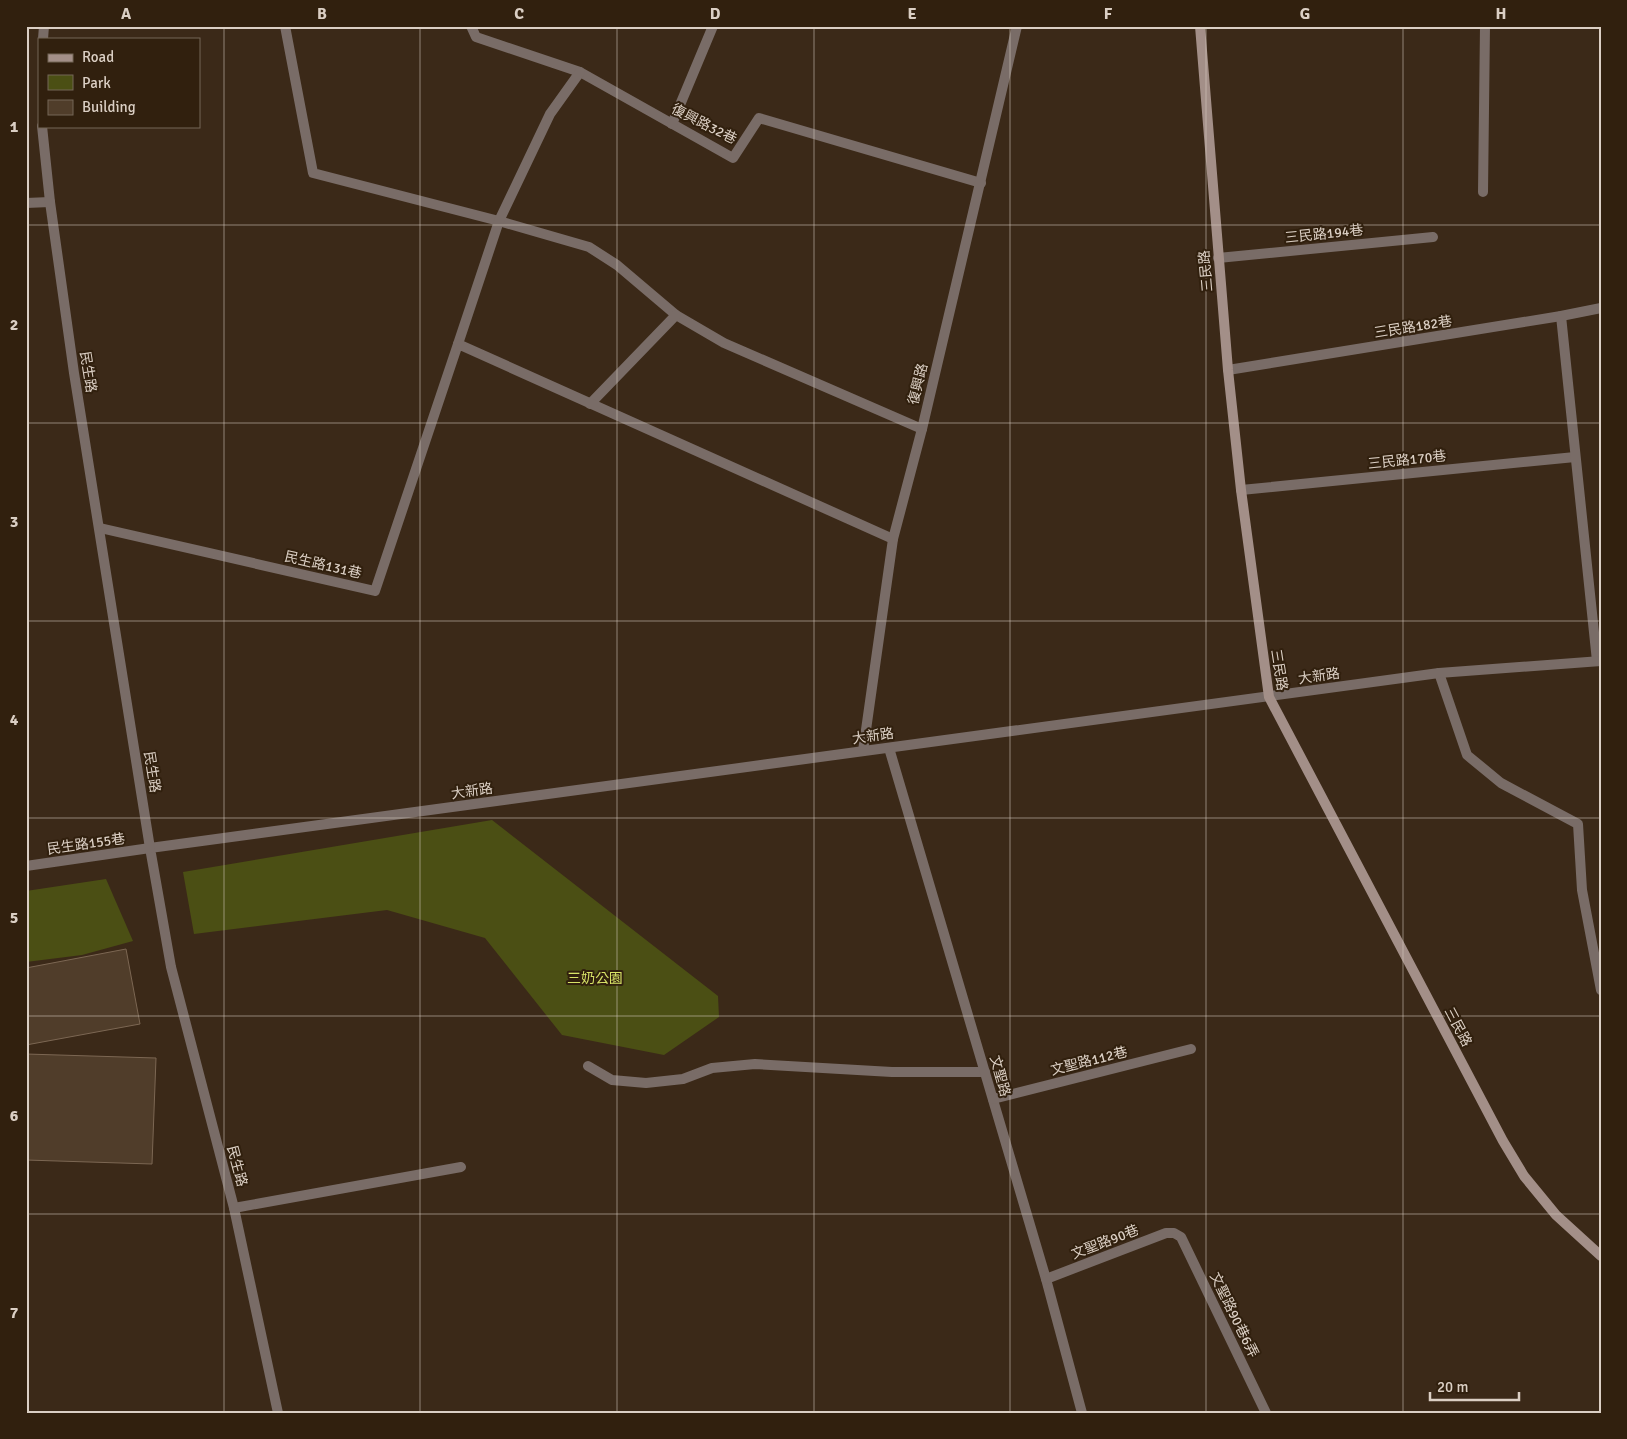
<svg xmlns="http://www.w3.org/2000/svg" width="1627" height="1439" font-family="Signika,'Noto Sans TC',sans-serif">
  <rect width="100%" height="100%" fill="#3b2918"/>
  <!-- green -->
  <g fill="#4b4f14">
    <polygon points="492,820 718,996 719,1017 664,1055 562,1035 485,938 387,910 194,934 183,872"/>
    <polygon points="106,879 133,941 82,955 26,962 26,891"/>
  </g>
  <!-- building -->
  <g fill="#503d2a" stroke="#7c6753">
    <polygon points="126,949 140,1024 26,1045 26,968"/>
    <polygon points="26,1054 156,1058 152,1164 26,1160"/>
  </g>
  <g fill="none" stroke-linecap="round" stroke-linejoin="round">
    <!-- service -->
    <g stroke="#796c67" stroke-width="10">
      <polyline points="285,26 313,173 499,221 589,247 617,265 676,315 724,343 922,429"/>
      <polyline points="471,26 476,37 580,72 733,158 759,118 981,183"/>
      <polyline points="672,124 713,26"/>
      <polyline points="1483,192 1485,26"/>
      <polyline points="1218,258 1433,237"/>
      <polyline points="458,344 499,221 550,114 580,72"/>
      <polyline points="590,404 676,315"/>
      <polyline points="1241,490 1575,457"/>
      <polyline points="588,1066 612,1080 646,1083 683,1079 712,1068 755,1064 892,1072 985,1072"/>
      <polyline points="234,1208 461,1167"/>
    </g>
    <!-- minor -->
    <g stroke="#796c67" stroke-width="10">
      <polyline points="26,203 50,202"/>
      <polyline points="1561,316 1597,661"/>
      <polyline points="1228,370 1561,316 1601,308"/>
      <polyline points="100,528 375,591 458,344 893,539"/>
      <polyline points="1439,673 1467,755 1501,783 1578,824 1582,890 1601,990"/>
      <polyline points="889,748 1046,1279 1082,1413"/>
      <polyline points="863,751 893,539 922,429 1017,26"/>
      <polyline points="993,1099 1191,1049"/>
      <polyline points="1046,1279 1166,1233 1174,1233 1181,1237 1266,1413"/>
      <polyline points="278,1413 234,1208 171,967 150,848 1439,673 1601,661"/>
    </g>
    <!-- tertiary -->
    <g stroke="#796c67" stroke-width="10">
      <polyline points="43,39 44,26"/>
      <polyline points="26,866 150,848 74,373 50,202 42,126"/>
    </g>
    <!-- secondary -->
    <polyline stroke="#a38f88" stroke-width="10" points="1200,26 1228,370 1241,490 1269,697 1503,1141 1524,1176 1556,1215 1601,1256"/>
  </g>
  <!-- grid -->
  <path fill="none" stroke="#dbcfc4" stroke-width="1" stroke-opacity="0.55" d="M224,26V1413M420,26V1413M617,26V1413M814,26V1413M1010,26V1413M1206,26V1413M1403,26V1413M26,225H1601M26,423H1601M26,621H1601M26,818H1601M26,1016H1601M26,1214H1601"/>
  <g text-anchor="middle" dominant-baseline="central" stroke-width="4" stroke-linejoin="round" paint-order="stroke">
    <!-- street labels -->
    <g font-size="14" fill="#dbcfc4" stroke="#31200e">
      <text transform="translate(704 124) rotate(27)">復興路32巷</text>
      <text transform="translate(1324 234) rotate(-6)">三民路194巷</text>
      <text transform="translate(1206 271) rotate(-95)">三民路</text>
      <text transform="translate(1413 327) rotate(-9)">三民路182巷</text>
      <text transform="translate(88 372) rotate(81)">民生路</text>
      <text transform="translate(918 384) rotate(-76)">復興路</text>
      <text transform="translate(1407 460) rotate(-6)">三民路170巷</text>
      <text transform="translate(323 565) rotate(13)">民生路131巷</text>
      <text transform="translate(1279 670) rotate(81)">三民路</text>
      <text transform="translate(1319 676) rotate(-8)">大新路</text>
      <text transform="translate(873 736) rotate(-8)">大新路</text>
      <text transform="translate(152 772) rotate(81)">民生路</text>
      <text transform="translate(472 791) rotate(-8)">大新路</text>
      <text transform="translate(86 844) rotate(-8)">民生路155巷</text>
      <text transform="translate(1458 1027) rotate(62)">三民路</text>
      <text transform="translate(1089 1061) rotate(-14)">文聖路112巷</text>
      <text transform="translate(1000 1076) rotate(74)">文聖路</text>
      <text transform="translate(237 1166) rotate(75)">民生路</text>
      <text transform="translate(1105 1242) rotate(-21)">文聖路90巷</text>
      <text transform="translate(1234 1315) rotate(64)">文聖路90巷6弄</text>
    </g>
    <!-- park labels -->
    <g font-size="14" fill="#d8e367" stroke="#31200e">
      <text x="595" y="978">三奶公園</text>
    </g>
  </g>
  <!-- border -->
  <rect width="1627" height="1439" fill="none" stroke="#31200e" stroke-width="55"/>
  <!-- legend -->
  <rect x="38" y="38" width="162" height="90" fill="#31200e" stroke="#756657"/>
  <rect x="48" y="54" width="25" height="8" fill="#a38f88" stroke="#756657"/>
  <text x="82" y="62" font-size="15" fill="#dbcfc4">Road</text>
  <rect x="48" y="75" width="25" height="15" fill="#4b4f14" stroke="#756657"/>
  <text x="82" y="88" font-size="15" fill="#dbcfc4">Park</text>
  <rect x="48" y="100" width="25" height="15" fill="#503d2a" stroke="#756657"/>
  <text x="82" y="112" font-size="15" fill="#dbcfc4">Building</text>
  <!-- scale -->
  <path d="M1430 1392v8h89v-8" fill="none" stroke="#dbcfc4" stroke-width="2.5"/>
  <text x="1437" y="1392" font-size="15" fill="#dbcfc4" stroke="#31200e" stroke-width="4" paint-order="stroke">20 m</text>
  <rect x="28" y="28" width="1572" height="1384" fill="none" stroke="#dbcfc4" stroke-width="2"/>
  <g font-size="16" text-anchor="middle" font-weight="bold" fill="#dbcfc4">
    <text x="126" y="19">A</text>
    <text x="322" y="19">B</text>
    <text x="519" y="19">C</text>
    <text x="715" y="19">D</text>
    <text x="912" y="19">E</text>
    <text x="1108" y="19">F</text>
    <text x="1305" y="19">G</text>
    <text x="1501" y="19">H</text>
    <text x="14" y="132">1</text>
    <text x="14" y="330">2</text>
    <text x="14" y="527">3</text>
    <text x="14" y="725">4</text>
    <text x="14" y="923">5</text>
    <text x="14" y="1121">6</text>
    <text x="14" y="1318">7</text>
  </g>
</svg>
